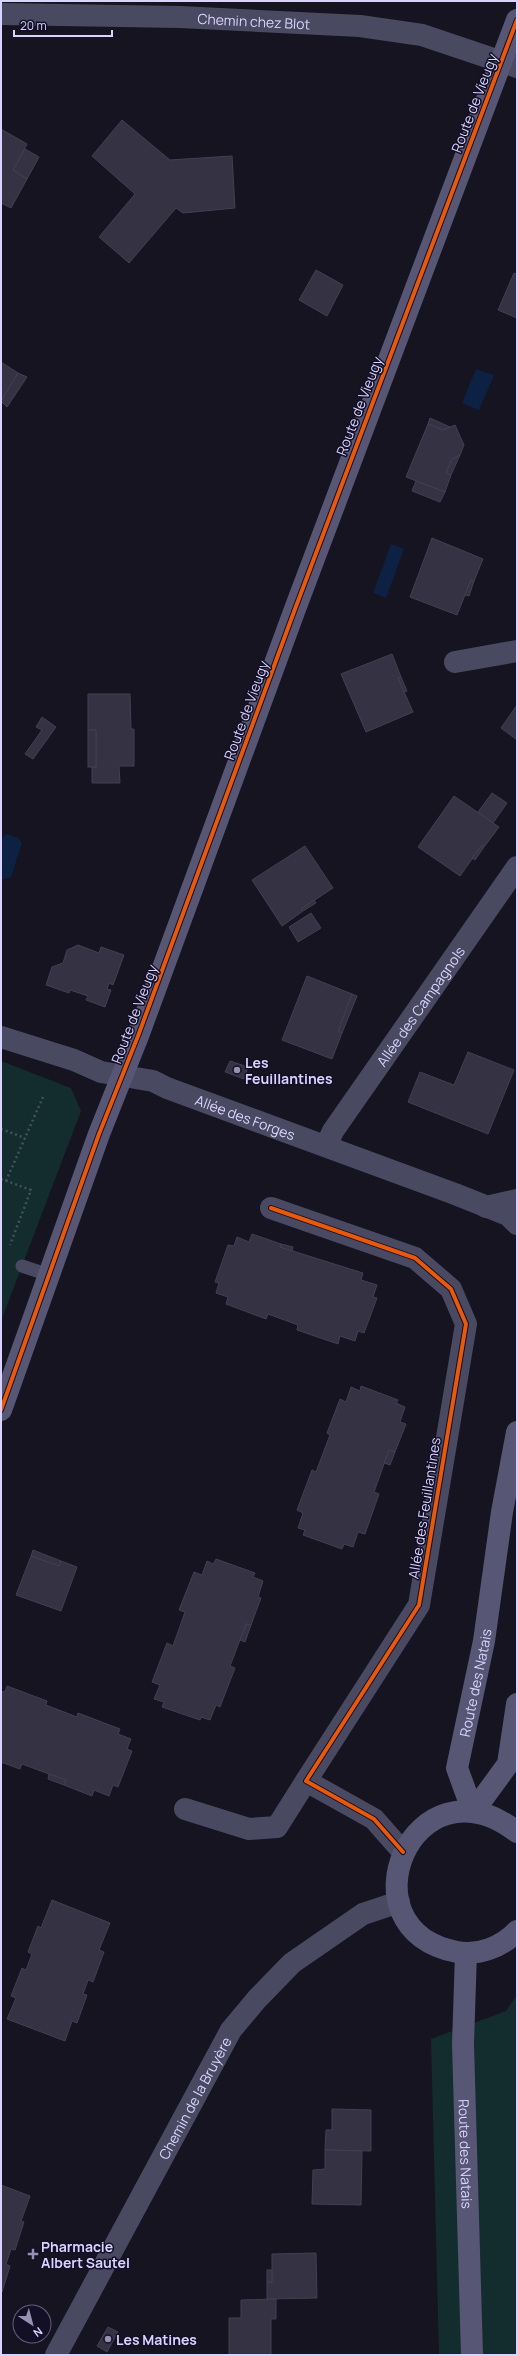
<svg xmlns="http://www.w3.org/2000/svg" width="518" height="2356" font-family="Manrope,sans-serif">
  <rect width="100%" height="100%" fill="#161421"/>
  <!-- green -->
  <g fill="#132c2d">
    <polygon points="1,1061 71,1088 81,1111 1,1321"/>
    <polygon points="517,1995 517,2355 439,2355 431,2039 506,2011"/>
  </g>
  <!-- water -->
  <g fill="#0d2144">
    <polygon points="476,369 494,375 479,410 462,403"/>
    <polygon points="391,544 404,549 386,598 373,593"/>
    <polygon points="7,834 18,838 22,843 11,877 1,880 1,838"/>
  </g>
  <!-- building -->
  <g fill="#343243" stroke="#433f54">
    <polygon points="122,120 170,160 232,156 235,208 183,213 176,208 129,263 99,237 135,194 92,156"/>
    <polygon points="1,129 27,144 13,170 27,179 11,208 1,203"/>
    <polygon points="25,149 39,157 27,179 13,170"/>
    <polygon points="316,270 343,285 327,316 299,300"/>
    <polygon points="514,273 517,274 517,318 498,310"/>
    <polygon points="1,362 18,373 1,401"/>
    <polygon points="18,373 27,377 7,407 1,401"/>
    <polygon points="430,418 450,427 443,430 428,424"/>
    <polygon points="428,424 443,430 455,425 464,445 460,455 452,459 446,473 451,475 445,492 406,477"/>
    <polygon points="460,455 451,475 446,473 452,459"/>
    <polygon points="416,481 445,492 440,502 412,491"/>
    <polygon points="432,538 483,559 474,581 471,580 457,615 410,597"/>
    <polygon points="471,580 474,581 469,596 465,595"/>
    <polygon points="392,654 401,677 398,678 413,712 366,732 341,674"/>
    <polygon points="401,677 407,691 404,692 398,678"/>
    <polygon points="88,694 130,694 131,729 134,729 134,766 119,766 120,783 92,783 92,767 96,767 96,730 88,730"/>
    <polygon points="517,705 517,740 501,728"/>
    <polygon points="42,717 56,727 33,759 25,754 42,730 36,727"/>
    <rect x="88" y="730" width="8" height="37"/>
    <polygon points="492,793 507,803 493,823 478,812"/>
    <polygon points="454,796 499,827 484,847 482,845 460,876 418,847"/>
    <polygon points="482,845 484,847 475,860 472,858"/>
    <polygon points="305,846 333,888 301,909 303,911 282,926 252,880"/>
    <polygon points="314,900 316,903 303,911 301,909"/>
    <polygon points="311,913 321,928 298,942 289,927"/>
    <polygon points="78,945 99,953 101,947 124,955 113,985 109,983 107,989 111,990 105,1007 86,1000 88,996 70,990 69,993 46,985 52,967 63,963 67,950"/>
    <polygon points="307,976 352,994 338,1031 342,1033 332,1059 282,1040"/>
    <polygon points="352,994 357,996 342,1033 338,1031"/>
    <polygon points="468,1052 514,1070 488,1134 408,1102 420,1072 454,1085"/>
    <polygon points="230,1061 248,1067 244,1079 225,1072"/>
    <polygon points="252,1234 281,1244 280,1247 363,1273 361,1280 377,1285 373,1297 377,1298 364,1333 358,1331 355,1341 340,1336 338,1344 297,1330 298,1325 268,1314 266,1319 226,1304 228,1297 216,1293 219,1283 215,1282 228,1245 234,1246 237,1237 249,1242"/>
    <polygon points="281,1244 293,1247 292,1251 280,1247"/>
    <polygon points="361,1386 398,1400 396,1403 405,1407 400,1422 406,1424 395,1452 389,1450 374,1492 379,1494 365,1534 358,1532 353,1547 344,1544 342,1549 303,1535 305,1530 298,1528 303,1513 297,1510 312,1470 316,1472 330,1435 327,1433 340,1399 346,1402 351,1387 360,1391"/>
    <polygon points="389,1450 395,1452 390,1465 384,1463"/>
    <polygon points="33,1550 61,1561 59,1566 31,1556"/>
    <polygon points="31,1556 59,1566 61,1561 77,1567 61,1611 16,1595"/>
    <polygon points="216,1559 255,1573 253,1577 263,1581 258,1597 261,1598 251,1625 246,1624 230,1666 235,1668 220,1707 216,1705 210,1720 201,1717 200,1720 162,1707 164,1702 154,1699 160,1685 152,1682 167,1643 173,1646 185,1612 179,1610 194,1572 202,1575 207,1561 213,1564"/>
    <polygon points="246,1624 251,1625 245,1642 240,1640"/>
    <polygon points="7,1686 47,1701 46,1705 77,1717 78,1713 120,1729 118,1734 131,1739 127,1749 132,1751 118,1787 113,1785 109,1796 94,1790 92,1796 64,1785 66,1780 49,1774 22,1764 20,1769 1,1762 1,1691 5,1692"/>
    <polygon points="49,1774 66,1780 64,1785 48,1779"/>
    <polygon points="52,1900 110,1923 99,1950 104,1952 93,1982 88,1980 83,1994 87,1995 77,2023 72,2021 65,2041 7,2019 16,1998 11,1996 22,1968 26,1970 32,1954 28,1952 38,1926 41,1928"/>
    <polygon points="332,2109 371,2110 371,2151 325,2150 326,2130 332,2130"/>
    <polygon points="325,2150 362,2151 361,2205 312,2204 313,2170 325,2169"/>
    <polygon points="1,2185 30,2196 21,2221 24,2222 15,2250 11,2249 6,2264 10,2266 2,2292"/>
    <polygon points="316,2253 317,2298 267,2299 267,2282 272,2282 272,2254"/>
    <rect x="267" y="2270" width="5" height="12"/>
    <polygon points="276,2299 276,2319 271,2319 271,2355 229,2355 229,2318 241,2318 241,2300"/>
    <polygon points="108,2327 118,2332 107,2352 97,2346"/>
  </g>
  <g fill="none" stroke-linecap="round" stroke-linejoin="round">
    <!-- path -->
    <g stroke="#44505f" stroke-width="2.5" stroke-dasharray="2 3" stroke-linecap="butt">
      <polyline points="1,1129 25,1138"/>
      <polyline points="1,1179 31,1190 10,1245"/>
      <polyline points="6,1181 43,1097"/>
    </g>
    <!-- lane -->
    <polyline stroke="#4a4962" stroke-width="13" points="22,1266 49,1275"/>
    <!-- street -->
    <g stroke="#4a4962" stroke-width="22">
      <path id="s1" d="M1,14L180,17L360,26L422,35L517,67"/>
      <polyline points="455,662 517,651"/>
      <path id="s2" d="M1,1037L74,1060L101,1072L153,1081L167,1088L455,1194L508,1215L517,1224"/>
      <path id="s3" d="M326,1146L333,1131L517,867"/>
      <polyline points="486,1207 517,1200"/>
      <polyline points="271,1208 415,1258 451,1289 466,1324 419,1605 306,1781 374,1819 403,1852"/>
      <polyline points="185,1809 249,1829 277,1827 306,1781"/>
      <path id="s4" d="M56,2355L231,2030L257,1999L292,1963L363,1914L399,1902"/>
    </g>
    <!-- secondary -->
    <g stroke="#575674" stroke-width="22">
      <polyline points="1,1410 99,1134 138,1036 295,609 517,20"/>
      <path id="s5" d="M473,1812L457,1768L484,1641L502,1512L517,1432"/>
      <polyline points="473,1812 508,1764 517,1704"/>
      <path d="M517,1832C413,1752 339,1930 457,1952C478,1956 502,1947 517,1931"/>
      <path id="s6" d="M466,1953L463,2044L472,2355"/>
    </g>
    <!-- cycleway casing -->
    <g stroke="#130f26" stroke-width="6">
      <g id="cycleway">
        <polyline points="271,1208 415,1258 451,1289 466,1324 419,1605 306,1781 374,1819 403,1852"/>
        <polyline points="1,1410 99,1134 138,1036 295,609 517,20"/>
      </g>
    </g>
    <!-- cycleway -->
    <use href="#cycleway" stroke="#e8590c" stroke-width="4"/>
  </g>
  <!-- markers -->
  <g fill="#9591b1" stroke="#130f26" stroke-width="1.5">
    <circle cx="237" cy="1070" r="4"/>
    <path d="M31 2248h4v4h4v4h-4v4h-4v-4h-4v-4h4z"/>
    <circle cx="108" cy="2339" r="4"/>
  </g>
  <g text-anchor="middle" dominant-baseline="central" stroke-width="3" stroke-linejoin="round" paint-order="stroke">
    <!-- street labels -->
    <g font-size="14" fill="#d9d4ff" stroke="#130f26">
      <text stroke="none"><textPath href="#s1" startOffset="253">Chemin chez Blot</textPath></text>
      <text transform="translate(474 103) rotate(-69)">Route de Vieugy</text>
      <text transform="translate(359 406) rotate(-69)">Route de Vieugy</text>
      <text transform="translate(246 710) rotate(-70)">Route de Vieugy</text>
      <text stroke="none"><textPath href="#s3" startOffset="169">Allée des Campagnols</textPath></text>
      <text transform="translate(134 1014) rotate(-69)">Route de Vieugy</text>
      <text stroke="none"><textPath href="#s2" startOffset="258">Allée des Forges</textPath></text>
      <text transform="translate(424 1508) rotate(-81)">Allée des Feuillantines</text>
      <text stroke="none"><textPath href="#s5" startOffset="134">Route des Natais</textPath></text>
      <text stroke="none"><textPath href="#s4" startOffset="292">Chemin de la Bruyère</textPath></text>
      <text stroke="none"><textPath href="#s6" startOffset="201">Route des Natais</textPath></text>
    </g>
    <!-- poi labels -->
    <g font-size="14" font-weight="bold" fill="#d9d4ff" stroke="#130f26" text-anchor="start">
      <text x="245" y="1062">Les<tspan x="245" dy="16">Feuillantines</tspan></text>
      <text x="41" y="2246">Pharmacie<tspan x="41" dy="16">Albert Sautel</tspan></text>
      <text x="116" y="2339">Les Matines</text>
    </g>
  </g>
  <!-- border -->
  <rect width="518" height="2356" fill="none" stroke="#d9d4ff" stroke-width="4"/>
  <!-- north arrow -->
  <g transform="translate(32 2324) rotate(144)"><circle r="19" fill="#130f26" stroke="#625e7d"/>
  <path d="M0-3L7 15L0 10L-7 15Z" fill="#9591b1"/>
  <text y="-6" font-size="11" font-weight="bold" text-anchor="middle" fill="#d9d4ff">N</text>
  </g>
  <!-- scale -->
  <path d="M14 30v6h98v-6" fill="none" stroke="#d9d4ff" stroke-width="2"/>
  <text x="20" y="30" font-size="12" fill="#d9d4ff" stroke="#130f26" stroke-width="3" paint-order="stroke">20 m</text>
</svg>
